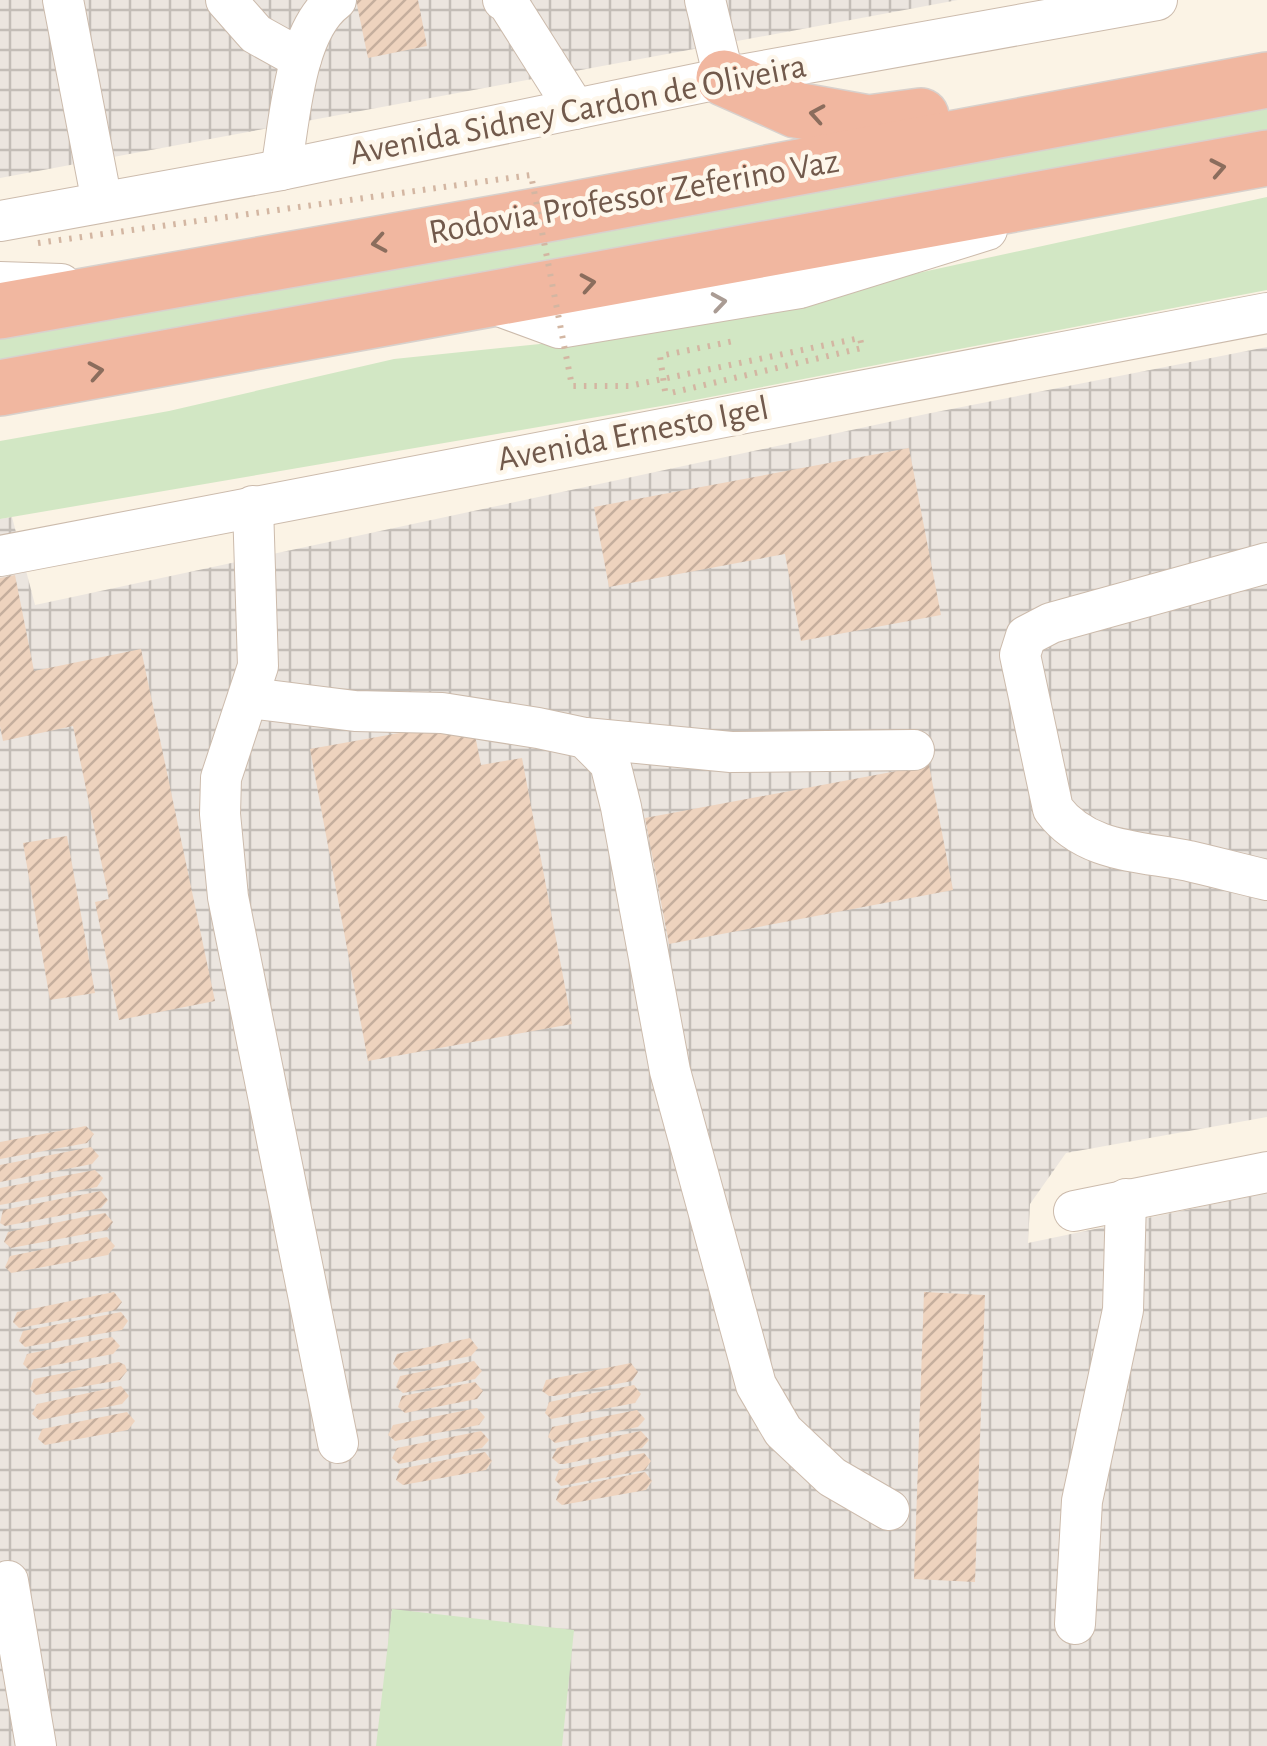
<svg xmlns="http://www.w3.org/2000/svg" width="1267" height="1746" font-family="'Alegreya Sans',sans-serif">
  <defs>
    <pattern id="industrial-grid" width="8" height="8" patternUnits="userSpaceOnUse" patternTransform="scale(2.5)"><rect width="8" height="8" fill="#ebe5df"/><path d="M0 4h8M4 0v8" fill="none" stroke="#c3bdb7"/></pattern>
    <pattern id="building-hatch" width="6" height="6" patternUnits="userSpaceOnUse" patternTransform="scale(2.5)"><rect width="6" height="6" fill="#eed3be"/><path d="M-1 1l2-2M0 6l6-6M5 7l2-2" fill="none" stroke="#c5ae9d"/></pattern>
  </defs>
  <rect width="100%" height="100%" fill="#fbf3e5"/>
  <!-- industrial -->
  <g fill="url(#industrial-grid)">
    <polygon points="0,0 958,0 0,178"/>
    <polygon points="1267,347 1267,1117 1066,1153 1030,1204 1028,1243 1267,1193 1267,1746 0,1746 0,519 12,517 35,605 926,414"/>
  </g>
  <!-- grass -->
  <g fill="#d2e7c4">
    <polygon points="1267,98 1267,135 0,368 0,329"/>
    <polygon points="1267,197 1267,290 679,403 0,519 0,441 169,411 394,359 638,334"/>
    <polygon points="392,1609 574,1630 562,1746 376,1746"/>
  </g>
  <!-- building -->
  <g fill="url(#building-hatch)">
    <polygon points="356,0 418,0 427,46 368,58"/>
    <polygon points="909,448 941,615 801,641 785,554 609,587 594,507"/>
    <polygon points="15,575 34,671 141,649 215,1001 119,1020 95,902 109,899 73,726 3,741 0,726 0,578"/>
    <polygon points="472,720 481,765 522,758 572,1024 368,1061 310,749"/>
    <polygon points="929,765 953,890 669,944 645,818"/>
    <polygon points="67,836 95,993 50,1000 23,843"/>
    <polygon points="86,1126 94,1134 87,1143 0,1159 0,1142"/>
    <polygon points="91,1147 99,1156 92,1164 0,1182 0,1165"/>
    <polygon points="95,1170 103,1178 97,1187 0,1205 0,1188"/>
    <polygon points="101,1191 108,1200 101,1208 5,1226 0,1223 3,1210"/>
    <polygon points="105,1213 113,1222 107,1230 11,1248 4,1242 8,1232"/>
    <polygon points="107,1237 115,1246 108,1255 11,1273 5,1267 10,1256"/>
    <polygon points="114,1292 122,1302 116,1310 19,1328 13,1322 17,1312"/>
    <polygon points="924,1292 985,1295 975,1582 914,1579"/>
    <polygon points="121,1312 128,1321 122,1330 25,1347 19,1341 23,1331"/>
    <polygon points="112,1337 120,1346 113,1354 29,1370 23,1364 27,1354"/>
    <polygon points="470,1338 478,1348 471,1356 399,1370 393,1364 397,1354"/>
    <polygon points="474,1361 482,1371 475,1379 403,1393 396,1387 400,1376"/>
    <polygon points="119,1362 125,1365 127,1371 120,1380 36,1395 30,1389 34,1379"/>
    <polygon points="631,1363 638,1372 632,1381 554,1396 549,1396 542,1391 546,1380"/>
    <polygon points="475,1382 483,1391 477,1399 405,1413 398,1407 402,1396"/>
    <polygon points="634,1385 641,1394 635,1403 551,1419 545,1413 549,1402"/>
    <polygon points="121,1386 129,1396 122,1404 45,1419 39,1420 32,1414 37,1404"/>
    <polygon points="477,1408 485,1417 479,1425 395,1441 388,1435 393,1425"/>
    <polygon points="637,1410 645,1419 638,1427 555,1443 548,1437 552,1427"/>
    <polygon points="127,1412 135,1421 128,1430 45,1445 38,1439 42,1429"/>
    <polygon points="481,1431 489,1440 482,1448 399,1464 392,1458 397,1448"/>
    <polygon points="641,1431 649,1440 642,1448 564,1464 559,1464 552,1458 557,1448"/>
    <polygon points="485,1452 492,1461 486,1470 403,1485 396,1480 400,1469"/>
    <polygon points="644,1453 651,1461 645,1470 561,1486 555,1480 559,1470"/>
    <polygon points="645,1472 652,1481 646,1490 562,1505 556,1500 560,1489"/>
  </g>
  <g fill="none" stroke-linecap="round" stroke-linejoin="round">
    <!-- minor casing -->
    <g stroke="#ccbbac" stroke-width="42">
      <g id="minor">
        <polyline points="63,0 102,202"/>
        <polyline points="226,0 256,34 301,59"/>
        <polyline points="503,0 508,3 575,109"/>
        <polyline points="705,0 724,78"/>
        <path d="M281,170C290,120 294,31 336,0"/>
        <polyline points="0,221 281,170 724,78 1157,0"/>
        <polyline points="0,282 61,284"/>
        <polyline points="488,302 559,328 800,288 987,230"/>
        <polyline points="253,506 258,666 221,778 220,814 228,897 338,1443"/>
        <polyline points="0,556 1267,313"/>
        <path d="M1267,563L1051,623L1026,636L1020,655L1053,809C1086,853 1140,851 1189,861C1215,867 1241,874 1267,880"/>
        <polyline points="250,698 355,711 442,713 538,728 585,738 610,763 621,807 670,1071 756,1385 783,1431 832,1477 889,1510"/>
        <polyline points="585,738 731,752 914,750"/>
        <polyline points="1074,1211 1267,1172"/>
        <polyline points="8,1581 36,1746"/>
        <polyline points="1075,1624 1082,1501 1123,1310 1126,1199"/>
      </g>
    </g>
    <!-- highway casing -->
    <g stroke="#d8d1cd" stroke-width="58">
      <g id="highway">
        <polyline points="724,78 796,110 869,123 921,116"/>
        <polyline points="0,311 553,213 1267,80"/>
        <polyline points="0,388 1267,158"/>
      </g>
    </g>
    <!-- path -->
    <polyline stroke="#d3b6a2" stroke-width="6" stroke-dasharray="2.5 8" stroke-linecap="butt" points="665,391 660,356 734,341"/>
    <!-- minor -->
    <use href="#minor" stroke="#fff" stroke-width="40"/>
    <!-- highway -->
    <use href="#highway" stroke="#f1b7a0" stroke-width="55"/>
    <!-- path-bridge -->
    <polyline stroke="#d3b6a2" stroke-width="6" stroke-dasharray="2.5 8" stroke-linecap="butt" points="38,243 531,175 572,386 629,386 860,338 862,348 666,394"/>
  </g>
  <!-- one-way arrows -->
  <defs><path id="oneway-chevron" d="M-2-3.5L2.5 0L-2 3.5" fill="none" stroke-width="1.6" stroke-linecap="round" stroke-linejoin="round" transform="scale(2.5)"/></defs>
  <g stroke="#8b6d5d">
    <use href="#oneway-chevron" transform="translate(817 114) rotate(-170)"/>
    <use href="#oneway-chevron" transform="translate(1218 168) rotate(-11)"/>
    <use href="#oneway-chevron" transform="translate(379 243) rotate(170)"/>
    <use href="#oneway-chevron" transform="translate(588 283) rotate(-10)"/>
    <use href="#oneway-chevron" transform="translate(96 371) rotate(-10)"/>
  </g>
  <use stroke="#aa9c94" href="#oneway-chevron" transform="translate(719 302) rotate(-9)"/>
  <g text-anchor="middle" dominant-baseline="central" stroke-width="9" stroke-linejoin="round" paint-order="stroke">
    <!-- street labels -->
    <g font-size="35" fill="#725a4c" stroke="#fef7eb">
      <text transform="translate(578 110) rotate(-11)">Avenida Sidney Cardon de Oliveira</text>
      <text transform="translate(634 197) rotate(-10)">Rodovia Professor Zeferino Vaz</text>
      <text transform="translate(633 434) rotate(-11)">Avenida Ernesto Igel</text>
    </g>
  </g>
</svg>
